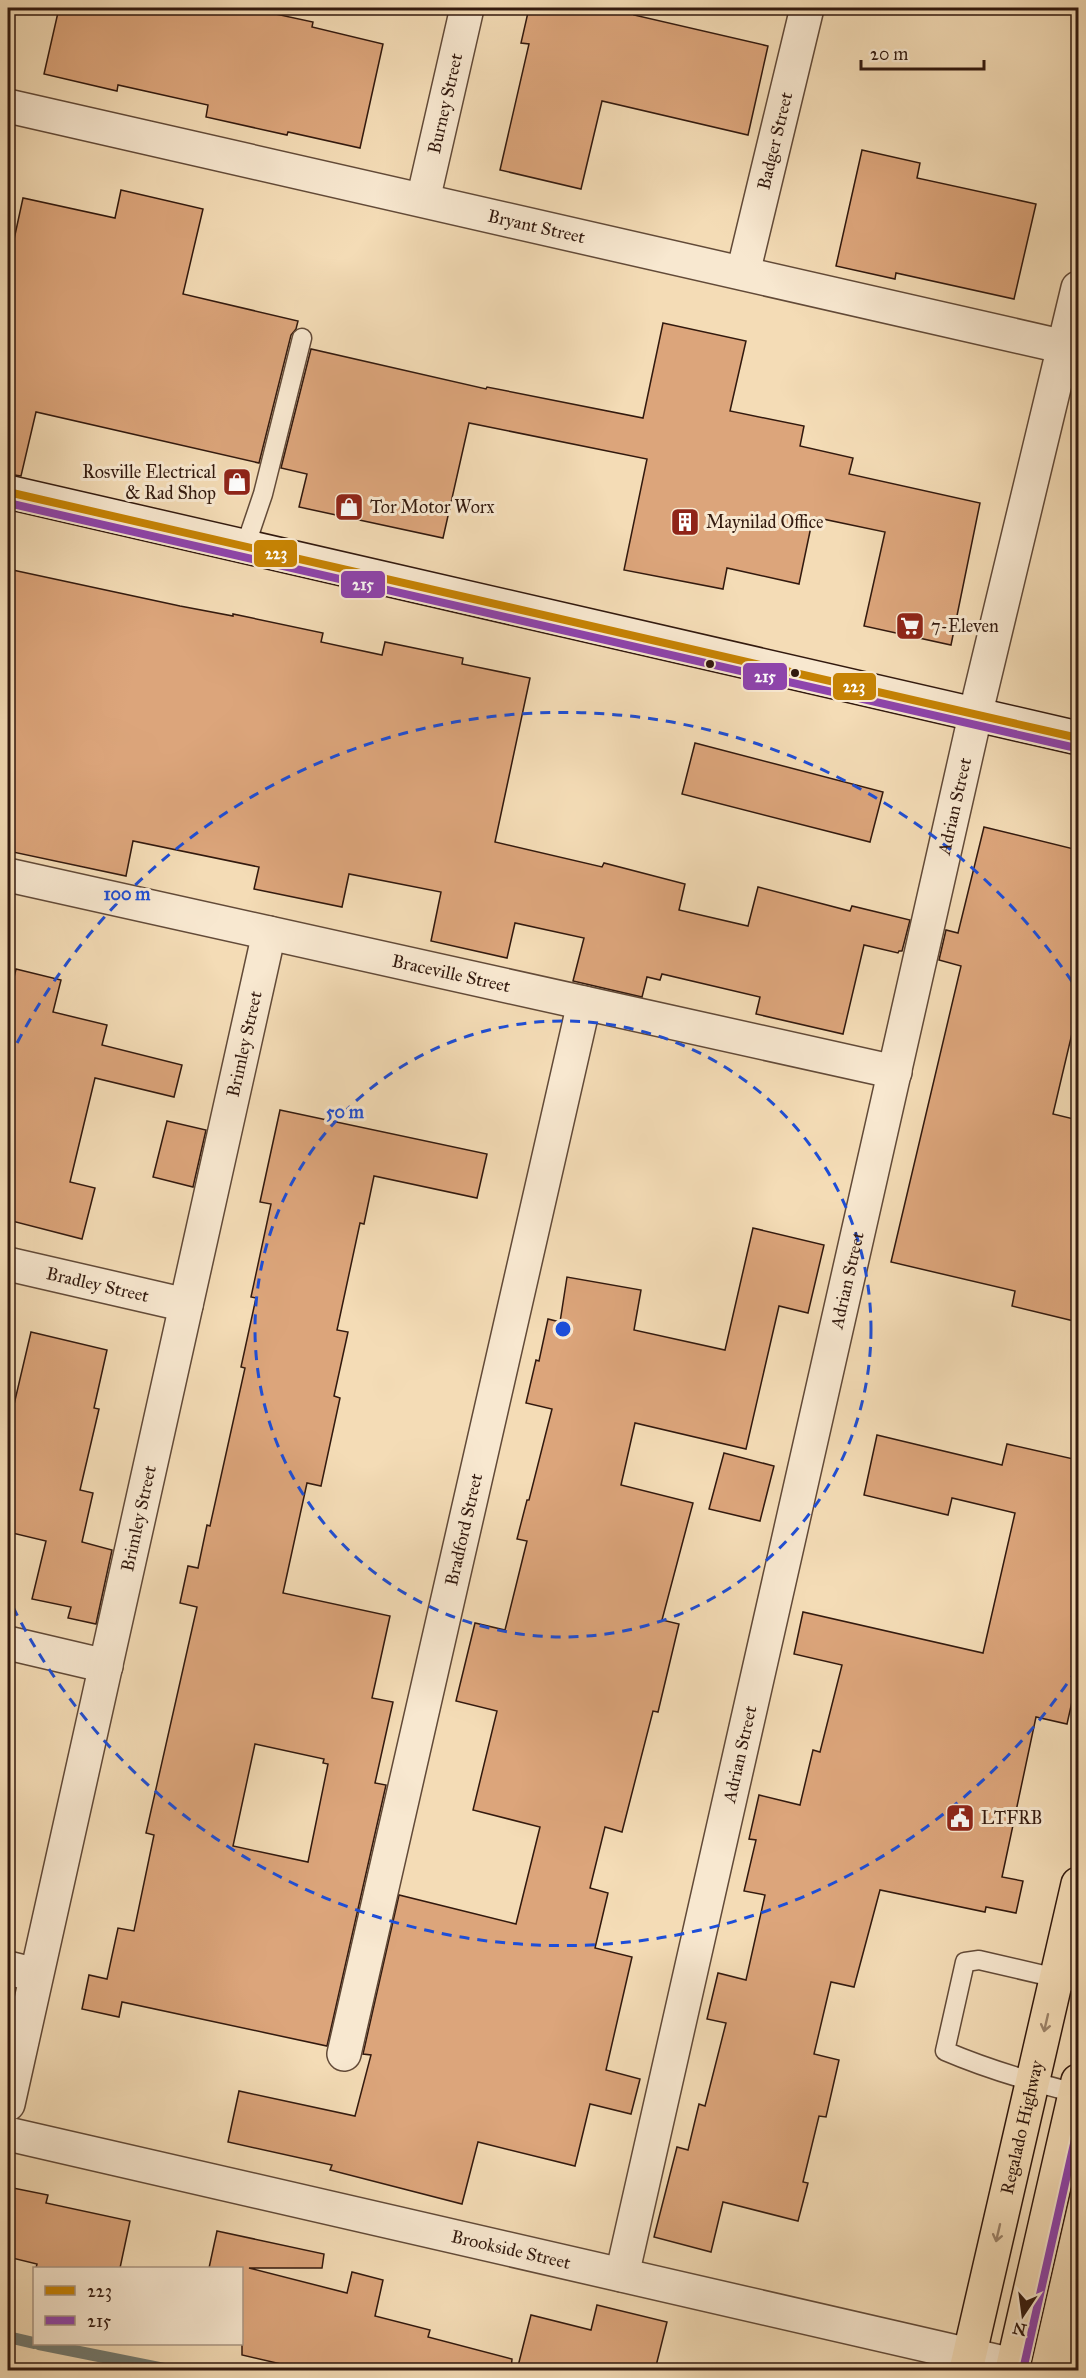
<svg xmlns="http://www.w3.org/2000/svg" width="1086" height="2378" font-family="'IM FELL Great Primer',serif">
  <rect width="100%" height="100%" fill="#f4dcb6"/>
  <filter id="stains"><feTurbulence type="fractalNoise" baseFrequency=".00333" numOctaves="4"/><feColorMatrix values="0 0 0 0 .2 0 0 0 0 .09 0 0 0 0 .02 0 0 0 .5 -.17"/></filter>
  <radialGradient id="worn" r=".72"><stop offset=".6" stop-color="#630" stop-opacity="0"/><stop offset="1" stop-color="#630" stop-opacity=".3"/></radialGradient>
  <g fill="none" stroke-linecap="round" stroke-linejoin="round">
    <!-- stream -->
    <g stroke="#727a71" stroke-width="12">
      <polyline points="8,2337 34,2343"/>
      <polyline points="39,2344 169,2370"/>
    </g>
  </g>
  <!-- building -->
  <g fill="#dca57b" stroke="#32190e" stroke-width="1.5" fill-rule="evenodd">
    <polygon points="59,8 267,8 266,12 313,22 312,27 383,44 360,148 288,132 287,135 206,117 208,105 118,85 117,91 44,74"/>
    <polygon points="529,8 636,8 634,15 768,46 748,135 602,101 581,189 500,170 529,44 521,43"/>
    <polygon points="862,150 920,163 917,178 1036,204 1014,299 896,273 895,279 836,266"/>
    <polygon points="121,190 203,209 183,294 298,321 296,329 291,335 259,463 36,412 21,476 8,474 8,267 23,198 115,218"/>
    <polygon points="663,323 746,341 730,411 804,426 800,446 853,458 849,474 980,503 951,645 864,626 885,532 813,517 799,584 727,568 723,589 624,570 647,459 469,423 443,538 299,507 307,474 281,468 311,349 486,389 487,387 643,418"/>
    <polygon points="8,569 180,606 233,616 233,614 323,633 321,642 382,655 385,642 463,658 462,664 530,678 495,842 602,867 604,863 685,884 679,910 748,926 758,887 850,911 852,906 910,920 902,951 899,951 898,953 864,945 843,1034 756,1014 760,997 662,974 660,980 647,977 642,997 573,981 584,938 515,923 507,958 431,941 441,892 349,874 342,907 254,889 259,867 133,841 126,876 8,851"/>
    <polygon points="695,743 883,792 870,842 682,794"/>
    <polygon points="984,827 1078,850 1078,1008 1053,1114 1078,1120 1078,1322 1012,1306 1015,1291 891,1262 961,966 939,960 946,930 958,933"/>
    <polygon points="16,969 61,980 53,1012 107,1025 102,1045 182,1065 174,1097 95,1078 70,1182 95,1188 82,1239 8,1220 8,1002"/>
    <path d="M280,1110L487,1154L477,1198L374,1176L364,1224L360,1223L337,1330L348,1332L334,1396L340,1398L321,1486L307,1483L283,1593L390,1616L372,1698L393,1702L375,1783L386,1785L327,2046L122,2002L119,2017L82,2009L89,1975L107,1979L118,1928L134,1931L154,1835L146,1833L197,1607L180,1603L188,1566L198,1568L207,1525L210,1526L245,1368L241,1367L256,1298L251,1297L271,1204L260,1202ZM255,1744L324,1759L323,1763L328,1764L308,1862L233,1846Z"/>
    <polygon points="167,1121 206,1130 193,1187 153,1177"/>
    <polygon points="753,1228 824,1245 808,1313 779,1306 746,1449 635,1423 621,1485 693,1503 662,1620 679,1624 658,1712 653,1711 622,1832 605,1827 590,1888 608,1893 595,1948 632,1957 606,2070 640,2079 631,2114 590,2104 575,2166 478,2142 462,2204 330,2170 332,2165 228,2142 239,2091 355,2116 371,2055 363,2054 399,1895 516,1924 540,1827 473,1810 497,1711 456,1701 475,1623 505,1630 527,1541 517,1539 527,1500 529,1500 552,1409 526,1403 536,1360 539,1361 548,1319 560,1322 567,1277 641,1290 634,1330 725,1350"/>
    <polygon points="31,1332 107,1350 94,1408 99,1409 80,1490 93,1493 82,1542 112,1550 96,1624 68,1618 71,1607 32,1599 46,1541 8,1532 8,1430"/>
    <polygon points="877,1435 1002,1465 1007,1444 1078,1460 1078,1675 1067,1724 1036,1717 1002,1877 1023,1881 1016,1913 986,1907 985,1912 880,1890 854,1987 831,1982 814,2054 839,2060 826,2117 819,2116 803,2182 808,2183 798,2221 723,2202 711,2252 654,2237 677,2147 688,2150 699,2104 705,2106 726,2023 707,2019 718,1973 746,1980 765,1895 744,1891 756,1840 749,1839 759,1795 800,1805 813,1750 820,1752 842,1665 794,1654 803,1612 983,1653 1015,1513 952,1498 948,1515 864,1495"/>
    <polygon points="724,1453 774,1466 760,1521 709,1509"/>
    <polygon points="8,2187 48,2195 46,2203 130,2221 120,2268 36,2268 37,2264 8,2257"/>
    <polygon points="217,2231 324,2254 322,2268 249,2268 347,2293 352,2272 383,2280 375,2316 430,2330 428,2337 512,2359 511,2370 307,2370 242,2355 242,2268 209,2268"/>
    <polygon points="597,2305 667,2322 655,2370 517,2370 531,2315 591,2330"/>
  </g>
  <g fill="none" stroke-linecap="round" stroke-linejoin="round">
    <!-- lane casing -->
    <g stroke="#624a38" stroke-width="21">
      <g id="lane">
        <polyline points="245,547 263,494 302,338"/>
        <path d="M1076,2093C1031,2082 987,2069 945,2051L965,1962L979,1960L1078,1983"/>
      </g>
    </g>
    <!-- street casing -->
    <g stroke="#624a38" stroke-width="36">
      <g id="street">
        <path id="s1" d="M8,106L1065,347"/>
        <path id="s2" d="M423,200L467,8"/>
        <path id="s3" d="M743,273L807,8"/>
        <path id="s4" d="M8,875L895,1072"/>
        <path id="s5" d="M8,1264L186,1305"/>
        <polyline points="8,1643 106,1666"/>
        <polyline points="8,1968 36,1975"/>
        <path id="s6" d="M344,2054L584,1003"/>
        <path id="s7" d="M8,2104L269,933"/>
        <path id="s8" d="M8,2134L1013,2365"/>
        <path id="s9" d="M622,2275L975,716L1078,288"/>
      </g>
    </g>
    <!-- secondary casing -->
    <g stroke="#32190e" stroke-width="36">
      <polyline id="secondary" points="8,492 1078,738"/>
    </g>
    <!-- primary casing -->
    <g stroke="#32190e" stroke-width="36">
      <g id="primary">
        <path id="s10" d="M966,2370L1078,1884"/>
        <polyline points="1012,2370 1078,2081"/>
      </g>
    </g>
    <!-- lane -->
    <use href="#lane" stroke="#f8e8d0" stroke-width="18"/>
    <!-- street -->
    <use href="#street" stroke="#f8e8d0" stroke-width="33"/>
    <!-- secondary -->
    <use href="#secondary" stroke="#f8e8d0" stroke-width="33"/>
    <!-- primary -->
    <use href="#primary" stroke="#f4dcb6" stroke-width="33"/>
    <!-- bus-1 casing -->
    <g stroke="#f8e8d0" stroke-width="12">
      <polyline id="bus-1" points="8,492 1078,738"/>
    </g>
    <!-- bus-2 casing -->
    <g stroke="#f8e8d0" stroke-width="12">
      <g id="bus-2">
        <polyline points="8,503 1076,748"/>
        <polyline points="1023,2370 1078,2126"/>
      </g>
    </g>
    <!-- bus-1 -->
    <use href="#bus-1" stroke="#c68304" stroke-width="8"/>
    <!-- bus-2 -->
    <use href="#bus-2" stroke="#8e44ad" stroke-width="8"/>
  </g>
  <!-- one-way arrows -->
  <defs><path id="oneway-shaft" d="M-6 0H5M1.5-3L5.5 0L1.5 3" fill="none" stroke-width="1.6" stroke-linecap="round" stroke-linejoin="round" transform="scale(1.5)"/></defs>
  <g stroke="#9d846a">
    <use href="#oneway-shaft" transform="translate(1046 2023) rotate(103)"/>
    <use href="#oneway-shaft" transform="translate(998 2233) rotate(103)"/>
  </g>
  <!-- distance rings -->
  <g fill="none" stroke="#1d4ed8" stroke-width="3" stroke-dasharray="10 8">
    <circle cx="563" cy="1329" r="308"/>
    <path d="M1077 1669A616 616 0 0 1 9 1599M9 1059A616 616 0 0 1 1077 989"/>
  </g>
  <!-- icons -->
  <defs>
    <g id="shop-square" transform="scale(1.5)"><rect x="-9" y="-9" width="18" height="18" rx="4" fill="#8f2418" stroke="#f8e8d0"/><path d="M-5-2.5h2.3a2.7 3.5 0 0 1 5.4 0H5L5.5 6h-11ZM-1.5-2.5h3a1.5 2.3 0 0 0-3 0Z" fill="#fff"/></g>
    <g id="building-square" transform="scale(1.5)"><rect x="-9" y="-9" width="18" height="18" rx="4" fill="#8f2418" stroke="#f8e8d0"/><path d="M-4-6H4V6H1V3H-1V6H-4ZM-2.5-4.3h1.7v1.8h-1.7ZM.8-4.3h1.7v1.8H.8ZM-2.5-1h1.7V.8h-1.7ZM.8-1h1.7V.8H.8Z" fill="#fff"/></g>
    <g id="supermarket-square" transform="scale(1.5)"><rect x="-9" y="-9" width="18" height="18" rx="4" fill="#8f2418" stroke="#f8e8d0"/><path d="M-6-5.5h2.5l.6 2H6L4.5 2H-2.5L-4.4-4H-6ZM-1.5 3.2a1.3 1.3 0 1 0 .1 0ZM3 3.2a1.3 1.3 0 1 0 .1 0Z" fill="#fff"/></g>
    <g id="civic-square" transform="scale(1.5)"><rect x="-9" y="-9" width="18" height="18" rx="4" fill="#8f2418" stroke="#f8e8d0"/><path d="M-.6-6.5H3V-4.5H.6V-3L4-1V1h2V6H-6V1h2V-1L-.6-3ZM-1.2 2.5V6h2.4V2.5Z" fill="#fff"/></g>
  </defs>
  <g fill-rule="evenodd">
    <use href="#shop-square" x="237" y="482"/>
    <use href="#shop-square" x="349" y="507"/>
    <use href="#building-square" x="685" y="522"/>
    <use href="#supermarket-square" x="910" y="626"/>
    <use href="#civic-square" x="960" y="1818"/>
  </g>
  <!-- markers -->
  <g fill="#32190e" stroke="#f8e8d0" stroke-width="2">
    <circle cx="710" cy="664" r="5"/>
    <circle cx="795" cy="673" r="5"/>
  </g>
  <g text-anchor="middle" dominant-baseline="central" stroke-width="6" stroke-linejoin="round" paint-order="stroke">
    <!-- street labels -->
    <g font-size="18" fill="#32190e" stroke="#f8e8d0">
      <text stroke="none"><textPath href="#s2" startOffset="99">Burney Street</textPath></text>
      <text stroke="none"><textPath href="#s3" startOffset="136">Badger Street</textPath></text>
      <text stroke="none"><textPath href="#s1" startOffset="542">Bryant Street</textPath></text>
      <text stroke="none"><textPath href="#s9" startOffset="1506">Adrian Street</textPath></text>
      <text stroke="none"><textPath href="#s4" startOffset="454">Braceville Street</textPath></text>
      <text stroke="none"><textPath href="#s7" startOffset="1086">Brimley Street</textPath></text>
      <text stroke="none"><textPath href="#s9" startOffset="1020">Adrian Street</textPath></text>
      <text stroke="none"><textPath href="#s5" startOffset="92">Bradley Street</textPath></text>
      <text stroke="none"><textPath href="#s7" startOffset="600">Brimley Street</textPath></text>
      <text stroke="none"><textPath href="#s6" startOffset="538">Bradford Street</textPath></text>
      <text stroke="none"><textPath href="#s9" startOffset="534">Adrian Street</textPath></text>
      <text stroke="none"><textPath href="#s10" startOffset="249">Regalado Highway</textPath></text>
      <text stroke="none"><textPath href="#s8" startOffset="516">Brookside Street</textPath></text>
    </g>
    <!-- poi labels -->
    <g font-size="18" fill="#32190e" stroke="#f8e8d0" text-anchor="start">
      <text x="216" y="472" text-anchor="end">Rosville Electrical<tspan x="216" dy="21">&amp; Rad Shop</tspan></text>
      <text x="370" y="507">Tor Motor Worx</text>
      <text x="706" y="522">Maynilad Office</text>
      <text x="931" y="626">7-Eleven</text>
      <text x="981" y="1818">LTFRB</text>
    </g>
  </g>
  <circle cx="563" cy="1329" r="9" fill="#1d4ed8" stroke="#f8e8d0" stroke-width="3"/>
  <g font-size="18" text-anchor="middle" font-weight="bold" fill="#1d4ed8" stroke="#f8e8d0" stroke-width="6" stroke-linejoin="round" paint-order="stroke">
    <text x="127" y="900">100 m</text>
    <text x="345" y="1118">50 m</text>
  </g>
  <g stroke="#f8e8d0" stroke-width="2">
    <rect x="253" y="539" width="45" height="29" rx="6" fill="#c68304"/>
    <rect x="340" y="570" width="46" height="29" rx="6" fill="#8e44ad"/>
    <rect x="742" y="662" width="46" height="29" rx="6" fill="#8e44ad"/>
    <rect x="832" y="672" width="45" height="29" rx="6" fill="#c68304"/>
  </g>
  <g font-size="16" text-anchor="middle" font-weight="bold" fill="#fff">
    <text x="276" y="559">223</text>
    <text x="363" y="590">215</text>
    <text x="765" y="682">215</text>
    <text x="854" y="692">223</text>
  </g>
  <!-- margin -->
  <rect width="1086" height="2378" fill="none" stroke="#f4dcb6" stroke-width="30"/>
  <rect x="9" y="9" width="1068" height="2360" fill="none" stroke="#32190e" stroke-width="3"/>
  <rect x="15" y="15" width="1056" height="2348" fill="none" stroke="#32190e" stroke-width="1.5"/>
  <!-- legend -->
  <rect x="33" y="2267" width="210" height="78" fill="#f8e8d0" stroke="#a99582" stroke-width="1.5"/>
  <rect x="45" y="2286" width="30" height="9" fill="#c68304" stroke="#a99582" stroke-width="1.5"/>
  <text x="87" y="2297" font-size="18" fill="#32190e">223</text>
  <rect x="45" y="2316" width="30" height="9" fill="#8e44ad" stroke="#a99582" stroke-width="1.5"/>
  <text x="87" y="2327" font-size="18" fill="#32190e">215</text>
  <!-- north arrow -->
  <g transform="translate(1023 2315) rotate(193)" stroke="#f8e8d0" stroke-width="4.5" paint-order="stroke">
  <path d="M0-4.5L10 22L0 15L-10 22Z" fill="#32190e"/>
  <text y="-9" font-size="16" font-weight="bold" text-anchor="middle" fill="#32190e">N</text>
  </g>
  <!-- scale -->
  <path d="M861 60v9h123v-9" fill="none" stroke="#32190e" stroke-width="3"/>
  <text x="870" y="60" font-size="18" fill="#32190e" stroke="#f8e8d0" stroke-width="4.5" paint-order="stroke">20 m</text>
  <rect width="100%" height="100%" filter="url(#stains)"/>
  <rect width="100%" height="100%" fill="url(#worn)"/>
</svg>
